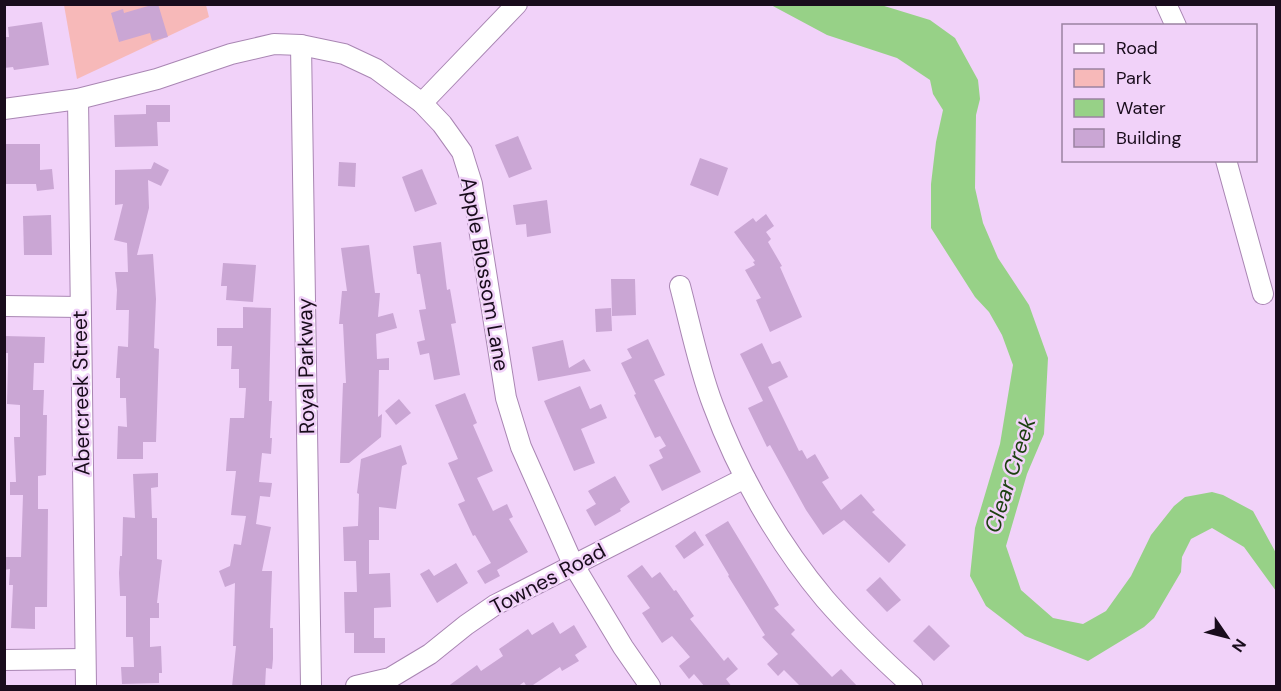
<svg xmlns="http://www.w3.org/2000/svg" width="1281" height="691" font-family="'DM Sans',sans-serif">
  <rect width="100%" height="100%" fill="#f1d2f9"/>
  <!-- green -->
  <polygon fill="#f7b9b9" points="64,5 206,5 209,17 77,79"/>
  <!-- water -->
  <polygon fill="#97d187" points="771,5 881,5 930,20 955,38 978,80 980,99 976,115 975,188 983,223 998,258 1029,305 1048,358 1044,434 1027,474 1006,546 1021,590 1053,618 1083,624 1106,611 1131,576 1151,535 1174,506 1185,497 1212,492 1223,495 1253,511 1276,553 1276,591 1244,547 1212,528 1191,539 1182,557 1181,572 1154,618 1144,627 1088,661 1025,636 986,606 970,576 975,528 1000,444 1013,365 1002,335 989,312 975,297 931,228 931,184 936,142 943,110 933,94 930,80 897,58 827,35"/>
  <!-- building -->
  <g fill="#caa6d4">
    <polygon points="155,4 158,4 168,37 152,41 150,33 119,42 111,13 123,9 124,13"/>
    <polygon points="42,22 49,65 14,70 13,67 4,68 4,37 9,37 8,27"/>
    <polygon points="146,105 170,105 170,122 157,122 158,146 115,147 114,115 146,114"/>
    <polygon points="518,136 532,169 509,178 495,145"/>
    <polygon points="6,144 40,144 40,170 52,169 54,189 37,191 36,184 6,184"/>
    <polygon points="700,158 728,168 718,196 690,185"/>
    <polygon points="154,162 169,170 161,186 148,180 149,208 137,255 153,254 156,299 154,348 159,349 156,442 143,442 143,459 117,459 118,426 127,427 126,398 120,398 120,378 116,378 118,346 128,347 129,310 116,310 117,290 115,272 128,272 127,243 114,240 123,204 115,205 115,170 151,169"/>
    <polygon points="339,162 356,163 355,187 338,186"/>
    <polygon points="422,169 437,204 415,212 402,177"/>
    <polygon points="547,200 551,233 527,237 526,224 516,225 513,205"/>
    <polygon points="766,214 774,226 766,232 771,239 768,242 782,266 780,267 802,317 770,332 756,300 761,298 745,270 755,265 753,262 755,261 734,232 753,218 756,222"/>
    <polygon points="51,215 52,255 24,255 23,216"/>
    <polygon points="441,242 447,290 450,289 456,323 451,324 460,375 434,380 429,353 420,355 417,342 425,340 419,310 426,309 420,274 417,274 413,246"/>
    <polygon points="369,245 375,293 380,293 378,317 393,313 397,328 376,334 377,359 389,358 389,370 379,370 378,417 382,414 381,437 349,463 340,463 343,383 346,383 343,324 339,324 342,291 347,291 341,248"/>
    <polygon points="223,263 256,265 253,302 226,300 227,286 221,286"/>
    <polygon points="611,279 635,279 636,315 612,316"/>
    <polygon points="243,307 271,308 269,401 272,401 270,438 272,438 271,454 262,453 259,482 272,483 270,497 260,496 256,524 271,527 262,571 272,571 270,628 273,628 273,659 272,669 266,668 265,687 232,687 236,646 233,646 235,583 225,587 219,571 230,566 234,544 241,545 246,516 231,515 236,471 226,471 230,418 244,418 246,388 239,388 239,369 231,369 232,346 217,346 217,328 243,328"/>
    <polygon points="611,308 612,331 596,332 595,309"/>
    <polygon points="4,336 45,337 44,363 34,363 33,390 44,390 43,415 47,415 46,475 38,476 38,509 48,509 47,607 35,607 35,629 11,628 13,585 9,585 10,569 4,570 4,557 21,557 23,495 10,495 10,482 16,482 14,437 20,437 20,405 7,404 8,362 8,353 4,353"/>
    <polygon points="648,339 665,375 654,380 701,472 662,491 649,465 663,458 659,450 666,446 660,436 655,438 634,395 636,394 621,363 632,358 627,349"/>
    <polygon points="563,340 569,368 584,359 591,371 538,381 532,347"/>
    <polygon points="762,343 772,364 780,361 788,377 768,387 799,451 802,450 807,459 815,454 829,478 822,482 841,510 861,494 875,510 872,512 906,545 889,563 844,520 823,535 806,510 770,445 767,447 748,408 763,401 740,354"/>
    <polygon points="580,386 590,409 601,404 607,418 581,429 595,463 574,471 544,401"/>
    <polygon points="465,393 477,423 473,425 493,471 477,478 493,511 507,504 513,517 509,519 528,552 497,570 500,576 485,584 477,571 491,563 475,535 473,536 458,504 465,501 448,463 458,459 435,405"/>
    <polygon points="399,399 411,413 396,425 385,411"/>
    <polygon points="401,445 407,464 402,466 396,509 379,507 379,540 369,540 369,574 390,573 391,607 374,608 374,638 385,638 385,653 354,653 354,633 345,633 344,592 357,592 356,561 344,561 343,527 358,526 359,494 357,493 361,459"/>
    <polygon points="158,473 158,487 151,488 152,518 157,518 157,559 162,560 157,603 159,603 159,618 150,618 150,647 161,646 162,673 159,673 159,683 122,684 121,667 134,667 133,637 126,637 126,596 120,596 119,573 120,556 122,556 123,517 135,518 133,474"/>
    <polygon points="615,476 630,502 620,509 621,511 595,526 586,510 596,504 588,491"/>
    <polygon points="728,521 779,605 774,608 795,630 791,634 832,677 841,669 858,687 801,687 784,670 778,676 767,664 778,654 762,637 765,635 728,576 729,575 705,535"/>
    <polygon points="695,531 704,545 684,559 675,546"/>
    <polygon points="456,563 468,583 437,603 420,574 429,569 434,576"/>
    <polygon points="642,565 652,578 660,572 674,591 676,590 694,616 690,619 724,661 728,657 738,669 726,679 732,687 705,687 694,674 689,679 679,666 690,657 672,636 662,643 642,613 650,608 627,576"/>
    <polygon points="880,577 901,600 887,612 866,590"/>
    <polygon points="553,622 560,634 574,625 587,647 575,655 579,661 562,671 560,667 530,687 527,687 524,682 517,687 447,687 477,665 481,671 503,656 499,649 528,629 532,635"/>
    <polygon points="929,625 950,646 934,661 913,641"/>
  </g>
  <g fill="none" stroke-linecap="round" stroke-linejoin="round">
    <!-- minor casing -->
    <g stroke="#a986b3" stroke-width="22">
      <g id="minor">
        <polyline points="1166,4 1176,26"/>
        <polyline points="301,45 311,686"/>
        <polyline points="78,99 86,686"/>
        <polyline points="422,103 517,4"/>
        <polyline points="4,109 78,99 157,79 231,54 274,44 301,45 344,54 376,69 422,103 442,124 462,152 472,184 506,398 521,447 573,564 623,647 650,686"/>
        <polyline points="1226,160 1263,294"/>
        <path d="M680,286C690,324 699,369 713,405C738,473 778,543 825,599C852,630 882,659 912,686"/>
        <polyline points="4,306 80,307"/>
        <polyline points="4,660 85,659"/>
        <polyline points="356,686 390,678 430,654 466,625 495,605 745,478"/>
      </g>
    </g>
    <!-- minor -->
    <use href="#minor" stroke="#fff" stroke-width="20"/>
  </g>
  <g text-anchor="middle" dominant-baseline="central" stroke-width="5" stroke-linejoin="round" paint-order="stroke">
    <!-- street labels -->
    <g font-size="21" fill="#190c1c" stroke="#f1d2f9">
      <text transform="translate(485 274) rotate(80)">Apple Blossom Lane</text>
      <text transform="translate(306 366) rotate(-91)">Royal Parkway</text>
      <text transform="translate(81 393) rotate(-91)">Abercreek Street</text>
      <text transform="translate(548 579) rotate(-28)">Townes Road</text>
    </g>
    <!-- water labels -->
    <g font-size="22" font-style="italic" fill="#1c4110" stroke="#f1d2f9">
      <text transform="translate(1010 475) rotate(-72)">Clear Creek</text>
    </g>
  </g>
  <!-- border -->
  <rect width="1281" height="691" fill="none" stroke="#190c1c" stroke-width="12"/>
  <!-- legend -->
  <rect x="1062" y="24" width="195" height="138" fill="#f1d2f9" stroke="#9b83a1" stroke-width="1.5"/>
  <rect x="1074" y="44" width="30" height="9" fill="#ffffff" stroke="#9b83a1" stroke-width="1.5"/>
  <text x="1116" y="54" font-size="18" fill="#190c1c">Road</text>
  <rect x="1074" y="69" width="30" height="18" fill="#f7b9b9" stroke="#9b83a1" stroke-width="1.5"/>
  <text x="1116" y="84" font-size="18" fill="#190c1c">Park</text>
  <rect x="1074" y="99" width="30" height="18" fill="#97d187" stroke="#9b83a1" stroke-width="1.5"/>
  <text x="1116" y="114" font-size="18" fill="#190c1c">Water</text>
  <rect x="1074" y="129" width="30" height="18" fill="#caa6d4" stroke="#9b83a1" stroke-width="1.5"/>
  <text x="1116" y="144" font-size="18" fill="#190c1c">Building</text>
  <!-- north arrow -->
  <g transform="translate(1227 637) rotate(125)" stroke="#f1d2f9" stroke-width="4.5" paint-order="stroke">
  <path d="M0-4.5L10 22L0 15L-10 22Z" fill="#190c1c"/>
  <text y="-9" font-size="16" font-weight="bold" text-anchor="middle" fill="#190c1c">N</text>
  </g>
</svg>
